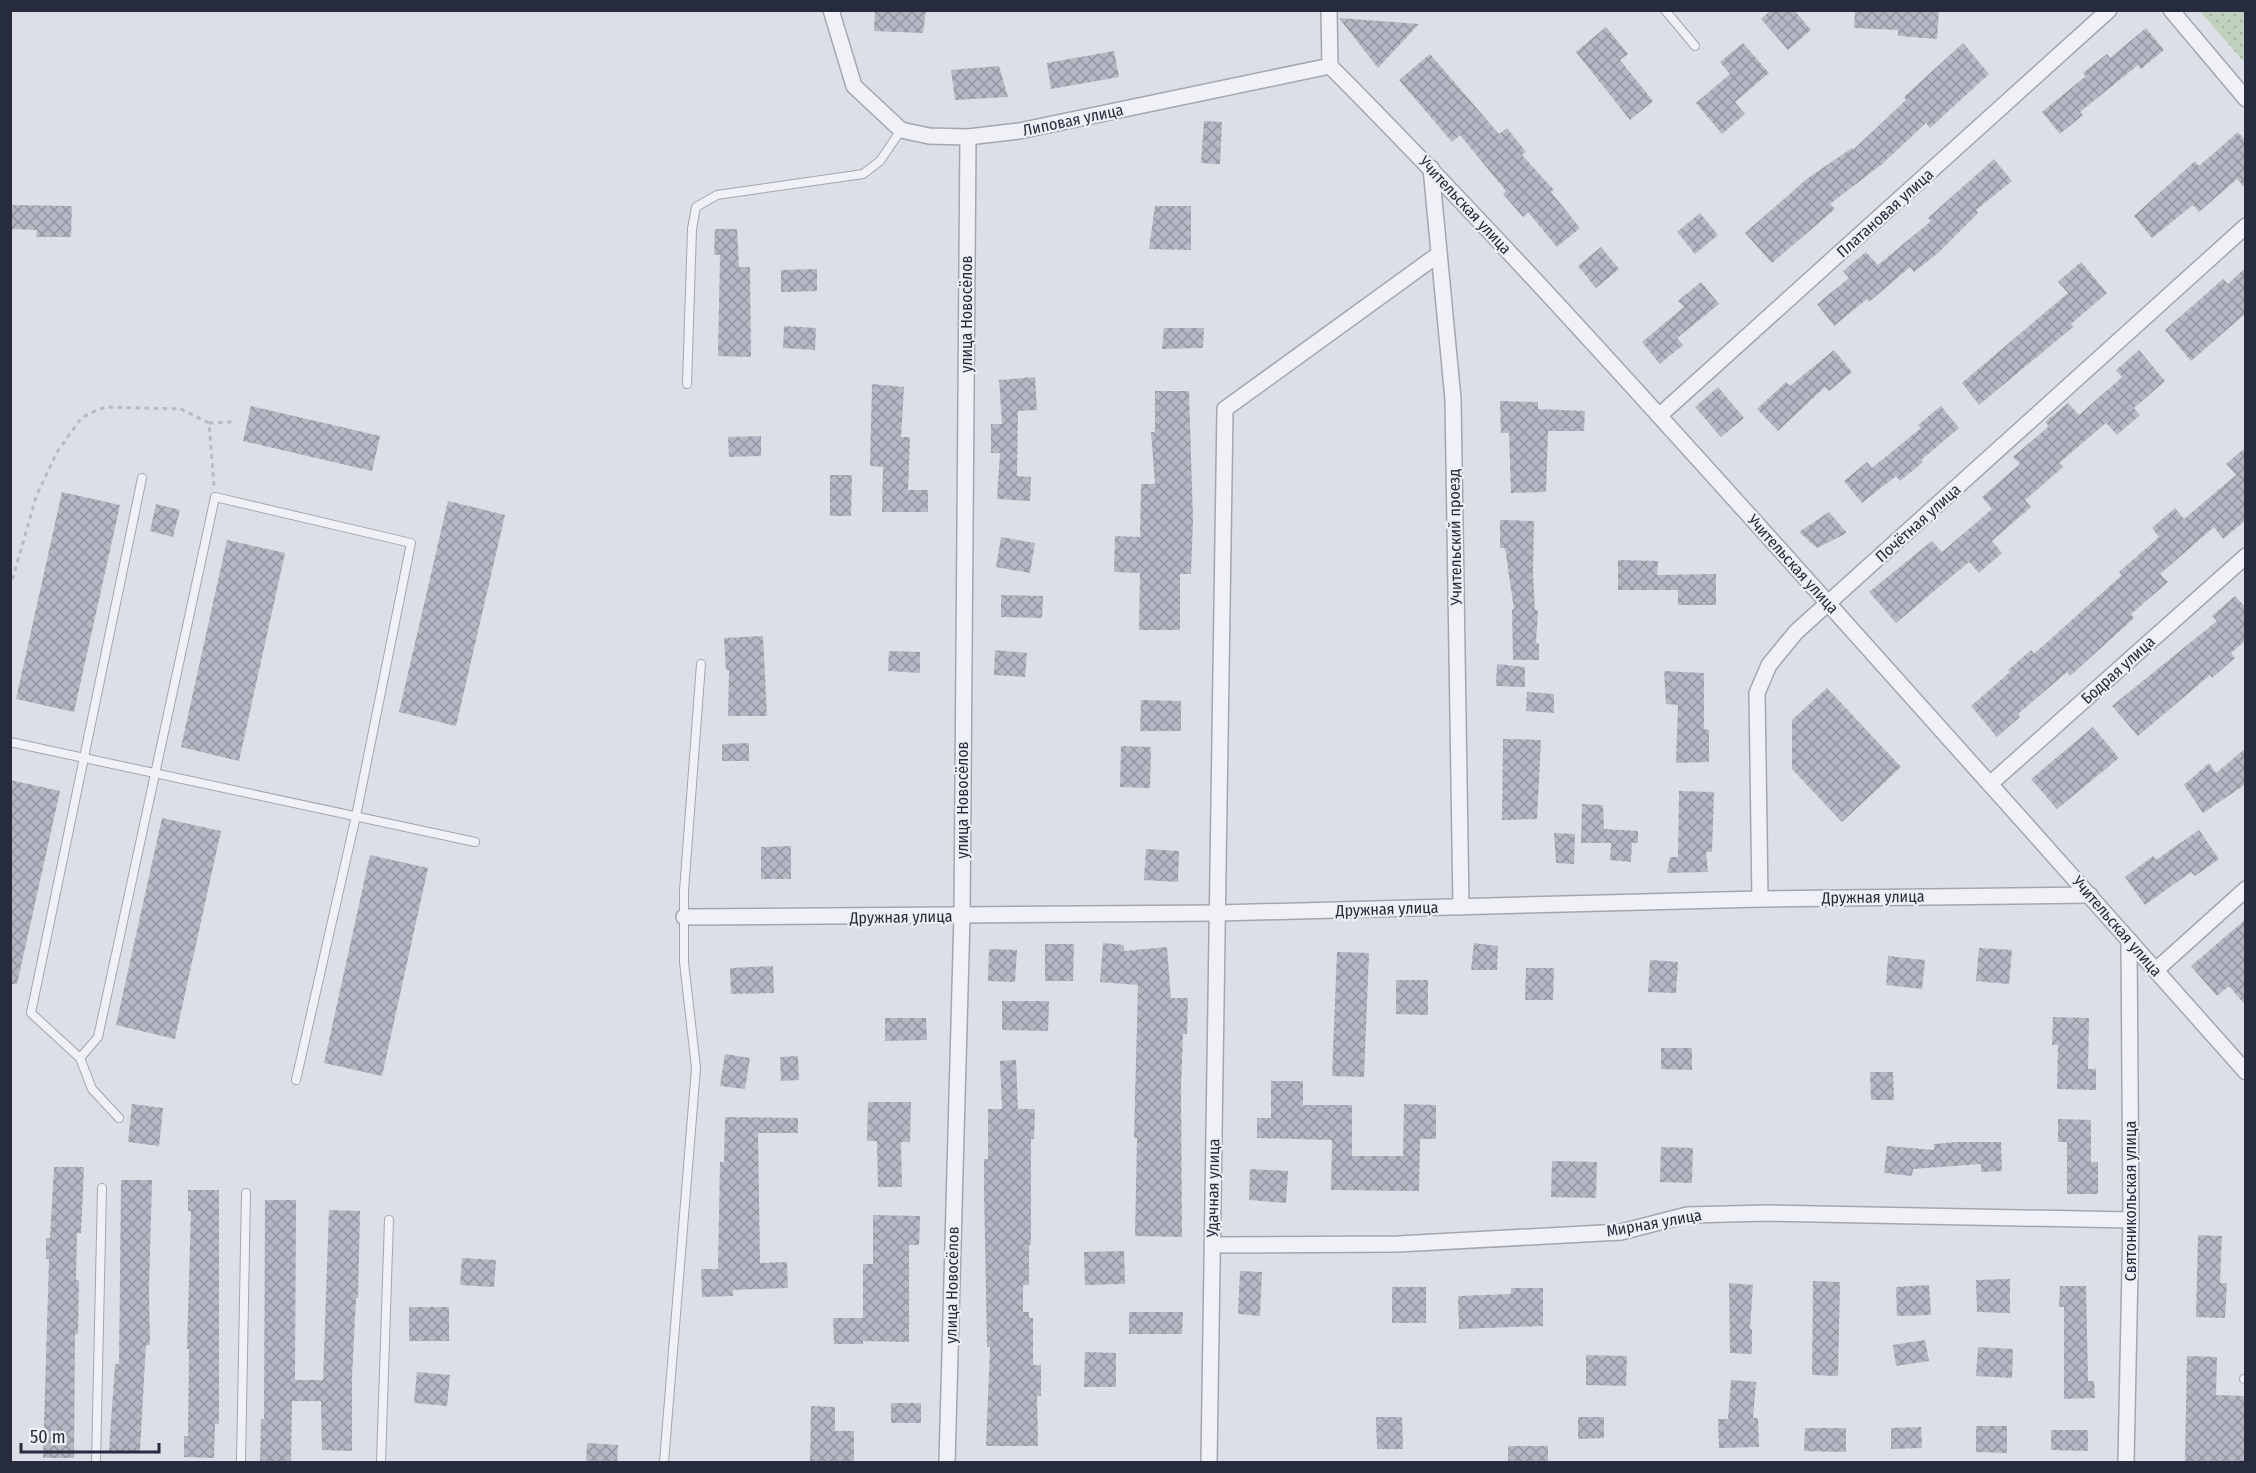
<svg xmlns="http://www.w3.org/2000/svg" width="2256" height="1473" font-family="'Fira Sans Condensed',sans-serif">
  <defs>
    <pattern id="grass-dots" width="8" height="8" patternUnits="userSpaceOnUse" patternTransform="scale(1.5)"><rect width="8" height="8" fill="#c0d1be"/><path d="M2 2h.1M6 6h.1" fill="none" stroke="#a5b4a4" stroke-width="1.8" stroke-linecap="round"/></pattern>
    <pattern id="building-cross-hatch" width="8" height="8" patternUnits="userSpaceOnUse" patternTransform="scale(1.5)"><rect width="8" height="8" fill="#b4b8c4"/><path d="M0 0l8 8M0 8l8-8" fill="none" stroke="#9296a1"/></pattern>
  </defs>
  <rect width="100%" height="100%" fill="#dddfe7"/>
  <!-- grass -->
  <polygon fill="url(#grass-dots)" points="2200,11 2245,11 2245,63"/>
  <!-- building -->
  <g fill="url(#building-cross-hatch)">
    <polygon points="875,10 926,10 923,33 874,31"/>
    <polygon points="1771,10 1794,10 1811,30 1788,50 1761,19"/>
    <polygon points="1855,10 1939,10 1937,39 1898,36 1898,30 1854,28"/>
    <polygon points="1339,18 1419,24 1378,68"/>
    <polygon points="1606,27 1628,54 1620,60 1653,101 1630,120 1576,52"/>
    <polygon points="2146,28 2164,50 2141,69 2138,65 2080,112 2083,115 2060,134 2042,112 2086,76 2083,73 2107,54 2110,58"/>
    <polygon points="1743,43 1769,73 1735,102 1745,114 1722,134 1696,103 1730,74 1720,62"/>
    <polygon points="1963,43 1989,74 1930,128 1926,123 1882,164 1830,204 1835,209 1772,263 1745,233 1808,178 1852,148 1853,150 1906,100 1904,97"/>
    <polygon points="1114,51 1119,77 1051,89 1047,63"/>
    <polygon points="1430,54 1499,134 1507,128 1526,152 1522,155 1554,190 1551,192 1580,228 1557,247 1528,212 1523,217 1503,194 1506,191 1460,135 1452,142 1399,80"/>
    <polygon points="999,66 1008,97 955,100 951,70"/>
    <polygon points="1204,121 1222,122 1220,164 1201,163"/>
    <polygon points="2238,132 2246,142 2246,189 2237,179 2199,212 2193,205 2152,238 2134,216 2195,161 2199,166"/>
    <polygon points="1994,159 2012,181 1976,210 1978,213 1938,253 1914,272 1910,267 1869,302 1867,299 1834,326 1817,304 1849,278 1843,271 1866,252 1878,265 1931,221 1928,218"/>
    <polygon points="10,205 72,206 71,237 36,237 37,230 10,229"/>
    <polygon points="1155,206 1191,206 1191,250 1149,249"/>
    <polygon points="1700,213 1718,235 1695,254 1677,232"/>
    <polygon points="715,229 737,229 739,267 750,267 751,357 718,356 720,255 714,255"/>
    <polygon points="1601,247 1619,269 1596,288 1578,266"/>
    <polygon points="2081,262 2107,293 2071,324 2073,327 1979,405 1962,383 2068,293 2058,282"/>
    <polygon points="2246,267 2246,313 2191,361 2165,330 2223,279 2228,284"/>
    <polygon points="817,269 817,291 781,292 781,270"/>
    <polygon points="1701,282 1719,304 1677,338 1683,345 1660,364 1642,342 1684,307 1678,301"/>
    <polygon points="784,326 816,328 815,350 783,348"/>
    <polygon points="1164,328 1204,328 1203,348 1162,349"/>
    <polygon points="1834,350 1852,372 1829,391 1825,387 1778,431 1757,409 1786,382 1790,386"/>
    <polygon points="2139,350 2165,381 2134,408 2140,415 2117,435 2106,423 2059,463 2063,467 2025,500 2031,507 1992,541 2002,553 1979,573 1969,562 1896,623 1869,592 1932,541 1942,552 1992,509 1982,497 2020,464 2013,457 2049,426 2045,422 2068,403 2079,415 2122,377 2116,370"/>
    <polygon points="1035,377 1037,410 1018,411 1017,476 1031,477 1030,501 997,499 1000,453 991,453 991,424 1002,424 999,380"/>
    <polygon points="872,384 904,387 901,437 910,437 908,490 928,490 928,512 882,512 883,467 870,466"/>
    <polygon points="1718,387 1744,418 1721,437 1695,407"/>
    <polygon points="1155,391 1189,391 1193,520 1191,574 1180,574 1180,630 1139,630 1140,573 1114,572 1115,536 1140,537 1141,484 1155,484 1151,432 1155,432"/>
    <polygon points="1500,401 1538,402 1538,409 1585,411 1584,431 1548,431 1546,492 1511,493 1509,433 1501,433"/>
    <polygon points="251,406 380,436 372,471 243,441"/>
    <polygon points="1941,406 1959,428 1921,460 1923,462 1900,481 1896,476 1862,503 1844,481 1867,462 1872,468 1921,428 1918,425"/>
    <polygon points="761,436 761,456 729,457 728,437"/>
    <polygon points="2246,447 2246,520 2223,539 2214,527 2160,574 2168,582 2131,614 2134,618 2070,676 2067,672 2018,714 2020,717 1997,737 1971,706 2010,672 2008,670 2031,650 2034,654 2122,575 2119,572 2159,537 2152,528 2175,508 2184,519 2236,475 2226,464"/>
    <polygon points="830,475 852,475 851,516 830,516"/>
    <polygon points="62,492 120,505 74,712 16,699"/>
    <polygon points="448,501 505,515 456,726 399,712"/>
    <polygon points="156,504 180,510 173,537 150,531"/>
    <polygon points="1829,512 1847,533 1817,548 1799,532"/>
    <polygon points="1500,520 1534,521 1533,575 1535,610 1538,611 1536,643 1539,643 1539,660 1513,660 1512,609 1514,609 1505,548 1500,548"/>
    <polygon points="1001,537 1035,543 1030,573 996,567"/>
    <polygon points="227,540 285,553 239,761 181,747"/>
    <polygon points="1618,560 1658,561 1657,575 1716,574 1716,605 1678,605 1678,590 1618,590"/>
    <polygon points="1001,595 1043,596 1042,618 1001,617"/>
    <polygon points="2235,596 2246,608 2246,640 2231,653 2235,658 2212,678 2210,675 2138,736 2112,706 2217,621 2212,616"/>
    <polygon points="763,636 767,716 728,716 729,670 726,670 724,638"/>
    <polygon points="995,650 1027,653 1025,677 994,675"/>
    <polygon points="889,651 920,652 920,673 888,671"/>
    <polygon points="1497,664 1525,667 1525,687 1496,686"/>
    <polygon points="1664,671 1704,673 1704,729 1709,730 1709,762 1676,763 1678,705 1666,704"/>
    <polygon points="1827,688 1901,767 1842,822 1792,769 1792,720"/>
    <polygon points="1527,692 1554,694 1554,713 1526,711"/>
    <polygon points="1141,700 1181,701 1181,731 1140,731"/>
    <polygon points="2093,727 2119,758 2057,809 2031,779"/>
    <polygon points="1503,739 1541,740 1537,819 1502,820"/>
    <polygon points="749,743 749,761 722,761 722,744"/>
    <polygon points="1121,746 1151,747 1150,788 1120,787"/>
    <polygon points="2246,748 2246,784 2203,813 2184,785 2209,763 2216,773"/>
    <polygon points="10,780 60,791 17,984 10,984"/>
    <polygon points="1679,791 1714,792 1712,852 1706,852 1708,872 1667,873 1670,857 1678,857"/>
    <polygon points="1582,804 1603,805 1604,829 1638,831 1638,843 1632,843 1631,862 1610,860 1611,843 1581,843"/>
    <polygon points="162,818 221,831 175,1039 116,1025"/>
    <polygon points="2199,830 2219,859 2195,876 2191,872 2145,905 2125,877 2153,856 2156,860"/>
    <polygon points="1554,833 1575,834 1574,864 1556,863"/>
    <polygon points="791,846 791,879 761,879 761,847"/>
    <polygon points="1146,849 1179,851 1178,882 1144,880"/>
    <polygon points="370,855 428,868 382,1076 324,1063"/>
    <polygon points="2246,919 2246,1006 2229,986 2217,996 2191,966"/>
    <polygon points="1103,943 1124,945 1124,951 1167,947 1171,998 1188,998 1187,1034 1183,1034 1181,1088 1182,1237 1135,1236 1137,1138 1134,1138 1138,985 1100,982"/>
    <polygon points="1474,943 1498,946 1497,970 1471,970"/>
    <polygon points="1045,944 1074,944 1073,981 1045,981"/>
    <polygon points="1979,948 2012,950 2009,984 1976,981"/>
    <polygon points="989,949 1017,950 1015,982 988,981"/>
    <polygon points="1337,952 1369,953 1364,1077 1332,1076"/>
    <polygon points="1888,956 1925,960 1922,989 1886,985"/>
    <polygon points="1650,960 1678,962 1676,993 1648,992"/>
    <polygon points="773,966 774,993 731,994 730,968"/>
    <polygon points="1526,968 1554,968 1553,1000 1525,1000"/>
    <polygon points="1396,980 1428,980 1428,1015 1396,1014"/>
    <polygon points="1002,1001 1049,1001 1048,1031 1002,1030"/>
    <polygon points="2053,1017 2089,1018 2088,1069 2096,1069 2096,1090 2057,1089 2058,1045 2052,1045"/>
    <polygon points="885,1018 926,1018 927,1040 885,1041"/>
    <polygon points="1661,1048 1692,1048 1692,1070 1661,1069"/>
    <polygon points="725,1054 750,1058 745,1089 720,1086"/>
    <polygon points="798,1056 799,1080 781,1081 780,1057"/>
    <polygon points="1016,1060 1018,1109 1035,1109 1034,1139 1031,1139 1031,1245 1029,1245 1029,1285 1023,1285 1023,1312 1029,1312 1029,1318 1033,1318 1033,1365 1041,1365 1041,1396 1037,1396 1038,1446 986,1446 990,1347 987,1347 984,1189 984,1159 988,1159 988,1109 1002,1109 1000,1061"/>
    <polygon points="1870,1072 1893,1072 1894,1100 1871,1100"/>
    <polygon points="1271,1081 1303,1081 1303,1105 1352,1105 1352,1156 1403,1156 1404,1104 1436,1105 1436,1139 1420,1139 1419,1191 1331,1190 1332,1140 1257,1138 1257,1118 1271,1118"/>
    <polygon points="868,1102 911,1102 910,1142 901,1142 902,1187 878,1187 877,1141 867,1141"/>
    <polygon points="132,1104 163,1108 159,1146 128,1142"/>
    <polygon points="725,1117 798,1118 798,1133 758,1133 760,1263 787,1262 788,1288 733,1290 733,1296 702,1297 701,1269 718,1269 720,1162 724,1162"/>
    <polygon points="2058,1119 2091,1120 2091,1162 2098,1162 2098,1194 2067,1194 2067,1142 2058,1142"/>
    <polygon points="1956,1142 2001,1142 2002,1171 1981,1172 1981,1164 1913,1169 1912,1176 1884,1173 1887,1146 1934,1150 1934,1144"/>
    <polygon points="1661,1147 1693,1148 1692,1183 1660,1182"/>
    <polygon points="1552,1161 1597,1162 1596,1198 1551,1197"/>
    <polygon points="54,1167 84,1167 81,1233 77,1233 76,1280 79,1280 78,1334 75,1334 74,1458 43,1458 49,1259 46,1259 46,1238 50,1238"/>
    <polygon points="1250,1169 1288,1171 1286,1203 1249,1200"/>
    <polygon points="121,1180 152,1180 149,1290 150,1345 146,1345 140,1451 109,1451 115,1364 119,1364"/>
    <polygon points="188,1190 219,1190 219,1424 215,1424 214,1458 184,1457 184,1436 188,1436 189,1349 187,1349 191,1211 188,1211"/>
    <polygon points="265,1200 296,1200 295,1380 323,1380 329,1210 360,1211 358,1298 356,1298 352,1377 352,1451 322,1450 321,1401 292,1401 291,1462 260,1462 261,1419 264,1419"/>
    <polygon points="873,1215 920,1216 919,1245 909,1245 909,1342 863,1341 863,1344 834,1344 833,1318 863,1318 863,1264 873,1264"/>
    <polygon points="2198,1235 2222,1236 2220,1283 2227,1283 2225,1318 2196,1317"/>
    <polygon points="1124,1251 1125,1284 1085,1285 1084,1252"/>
    <polygon points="462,1258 496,1260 494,1287 460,1285"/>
    <polygon points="1240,1271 1262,1272 1260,1316 1238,1314"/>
    <polygon points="2010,1279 2010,1313 1977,1312 1976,1280"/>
    <polygon points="1813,1281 1840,1282 1838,1376 1812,1375"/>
    <polygon points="1729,1283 1753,1285 1750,1329 1752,1329 1752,1354 1730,1353"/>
    <polygon points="1929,1285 1931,1315 1897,1316 1896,1287"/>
    <polygon points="2060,1286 2086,1286 2088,1381 2094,1381 2095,1398 2064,1399 2064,1307 2059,1307"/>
    <rect x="1392" y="1287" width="34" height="36"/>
    <polygon points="1511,1288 1543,1288 1543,1326 1459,1329 1458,1296 1511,1294"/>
    <rect x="409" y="1307" width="40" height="34"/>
    <polygon points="1129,1312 1183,1312 1182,1334 1129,1334"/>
    <polygon points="1925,1340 1929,1361 1896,1366 1893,1345"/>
    <polygon points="1978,1347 2013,1349 2012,1378 1976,1376"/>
    <polygon points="1085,1352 1116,1353 1116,1387 1084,1387"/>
    <polygon points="1586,1355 1627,1356 1626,1386 1586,1385"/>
    <polygon points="2187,1356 2217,1357 2216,1395 2246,1396 2246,1462 2185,1462"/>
    <polygon points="417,1372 450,1375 447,1406 414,1403"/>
    <polygon points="1731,1380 1756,1382 1753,1418 1758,1418 1759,1447 1719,1448 1718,1419 1728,1419"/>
    <rect x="891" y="1403" width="30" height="20"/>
    <polygon points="811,1406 835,1407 835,1431 854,1431 854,1462 810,1462"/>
    <polygon points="1376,1417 1402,1417 1403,1449 1377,1449"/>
    <polygon points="1578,1417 1604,1417 1604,1438 1578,1439"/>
    <polygon points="1976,1426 2007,1426 2007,1453 1976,1452"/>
    <polygon points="1921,1427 1922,1448 1891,1449 1891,1428"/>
    <polygon points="1805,1428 1846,1428 1846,1452 1804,1451"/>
    <polygon points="2051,1430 2088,1430 2088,1451 2051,1450"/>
    <polygon points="587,1443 618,1445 617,1462 586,1462"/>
    <rect x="1508" y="1446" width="40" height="16"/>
  </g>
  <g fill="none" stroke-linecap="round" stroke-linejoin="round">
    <!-- lane casing -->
    <g stroke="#a3a5b1" stroke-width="10">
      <g id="lane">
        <polyline points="1665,10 1695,46"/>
        <polyline points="687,384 692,229 696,207 717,195 863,174 880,161 901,130"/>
        <polyline points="10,742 475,842"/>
        <polyline points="80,1058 98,1037 215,497 411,543 356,816 296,1080"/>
        <polyline points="119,1118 92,1089 80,1058 31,1013 142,478"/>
        <polyline points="2244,1379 2246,1379"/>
        <polyline points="96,1462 102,1188"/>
        <polyline points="241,1462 246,1193"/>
        <polyline points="381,1462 389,1220"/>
        <polyline points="664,1462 696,1068 684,962 684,891 701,664"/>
      </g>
    </g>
    <!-- street casing -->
    <g stroke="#a3a5b1" stroke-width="18">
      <g id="street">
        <polyline points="831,10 854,86 901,130 929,136 968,137 1019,131 1330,66"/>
        <polyline points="1329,10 1330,66"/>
        <polyline points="2171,10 2246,99"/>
        <path d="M1330,66C1498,235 1658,414 1818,592C1961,752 2104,911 2246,1072"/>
        <polyline points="1431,168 1453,399 1461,907"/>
        <polyline points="1660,415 2109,10"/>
        <polyline points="1990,784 2246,556"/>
        <polyline points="1760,899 1757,693 1769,665 1796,632 2246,226"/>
        <polyline points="684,917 1218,913 1760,899 2090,895"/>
        <polyline points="2156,970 2246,889"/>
        <polyline points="1212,1245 1398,1244 1621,1232 1687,1215 1768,1213 2131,1220"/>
        <polyline points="947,1462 962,916 968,137"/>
        <polyline points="1209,1462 1225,409 1439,254"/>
        <polyline points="2126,1462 2131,1220 2129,940"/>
      </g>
    </g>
    <!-- path -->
    <g stroke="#b8bac2" stroke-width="3" stroke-dasharray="4.5 4.5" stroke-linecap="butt">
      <polyline points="209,423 232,422"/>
      <polyline points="10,588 36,497 57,452 82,417 105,407 181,409 209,423 214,486"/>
    </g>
    <!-- lane -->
    <use href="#lane" stroke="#f0f1f6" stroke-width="8"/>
    <!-- street -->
    <use href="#street" stroke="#f0f1f6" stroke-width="15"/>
  </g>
  <g text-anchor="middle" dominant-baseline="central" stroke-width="4.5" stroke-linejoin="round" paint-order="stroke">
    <!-- street labels -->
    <g font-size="16" fill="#272b3e" stroke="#edeff5">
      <text transform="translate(1073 120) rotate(-12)">Липовая улица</text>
      <text transform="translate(1465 205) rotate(47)">Учительская улица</text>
      <text transform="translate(1885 213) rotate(-42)">Платановая улица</text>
      <text transform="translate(966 314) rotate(-90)">улица Новосёлов</text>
      <text transform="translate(1918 523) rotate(-42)">Почётная улица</text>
      <text transform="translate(1455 537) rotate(-91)">Учительский проезд</text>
      <text transform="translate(1793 564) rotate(48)">Учительская улица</text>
      <text transform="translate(2118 670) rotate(-42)">Бодрая улица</text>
      <text transform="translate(962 800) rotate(-90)">улица Новосёлов</text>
      <text transform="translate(1873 897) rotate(-1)">Дружная улица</text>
      <text transform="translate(1387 909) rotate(-2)">Дружная улица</text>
      <text transform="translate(901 917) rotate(-1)">Дружная улица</text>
      <text transform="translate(2117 926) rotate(49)">Учительская улица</text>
      <text transform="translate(1213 1188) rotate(-89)">Удачная улица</text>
      <text transform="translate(2130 1201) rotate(-90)">Святоникольская улица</text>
      <text transform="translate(1654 1223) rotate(-10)">Мирная улица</text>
      <text transform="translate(952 1285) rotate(-89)">улица Новосёлов</text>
    </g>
  </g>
  <!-- border -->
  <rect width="2256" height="1473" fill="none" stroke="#272b3e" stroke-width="24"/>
  <!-- scale -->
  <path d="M21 1443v9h138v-9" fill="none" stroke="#272b3e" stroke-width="3"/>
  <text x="30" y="1443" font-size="18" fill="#272b3e" stroke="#edeff5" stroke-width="4.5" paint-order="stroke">50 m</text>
</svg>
